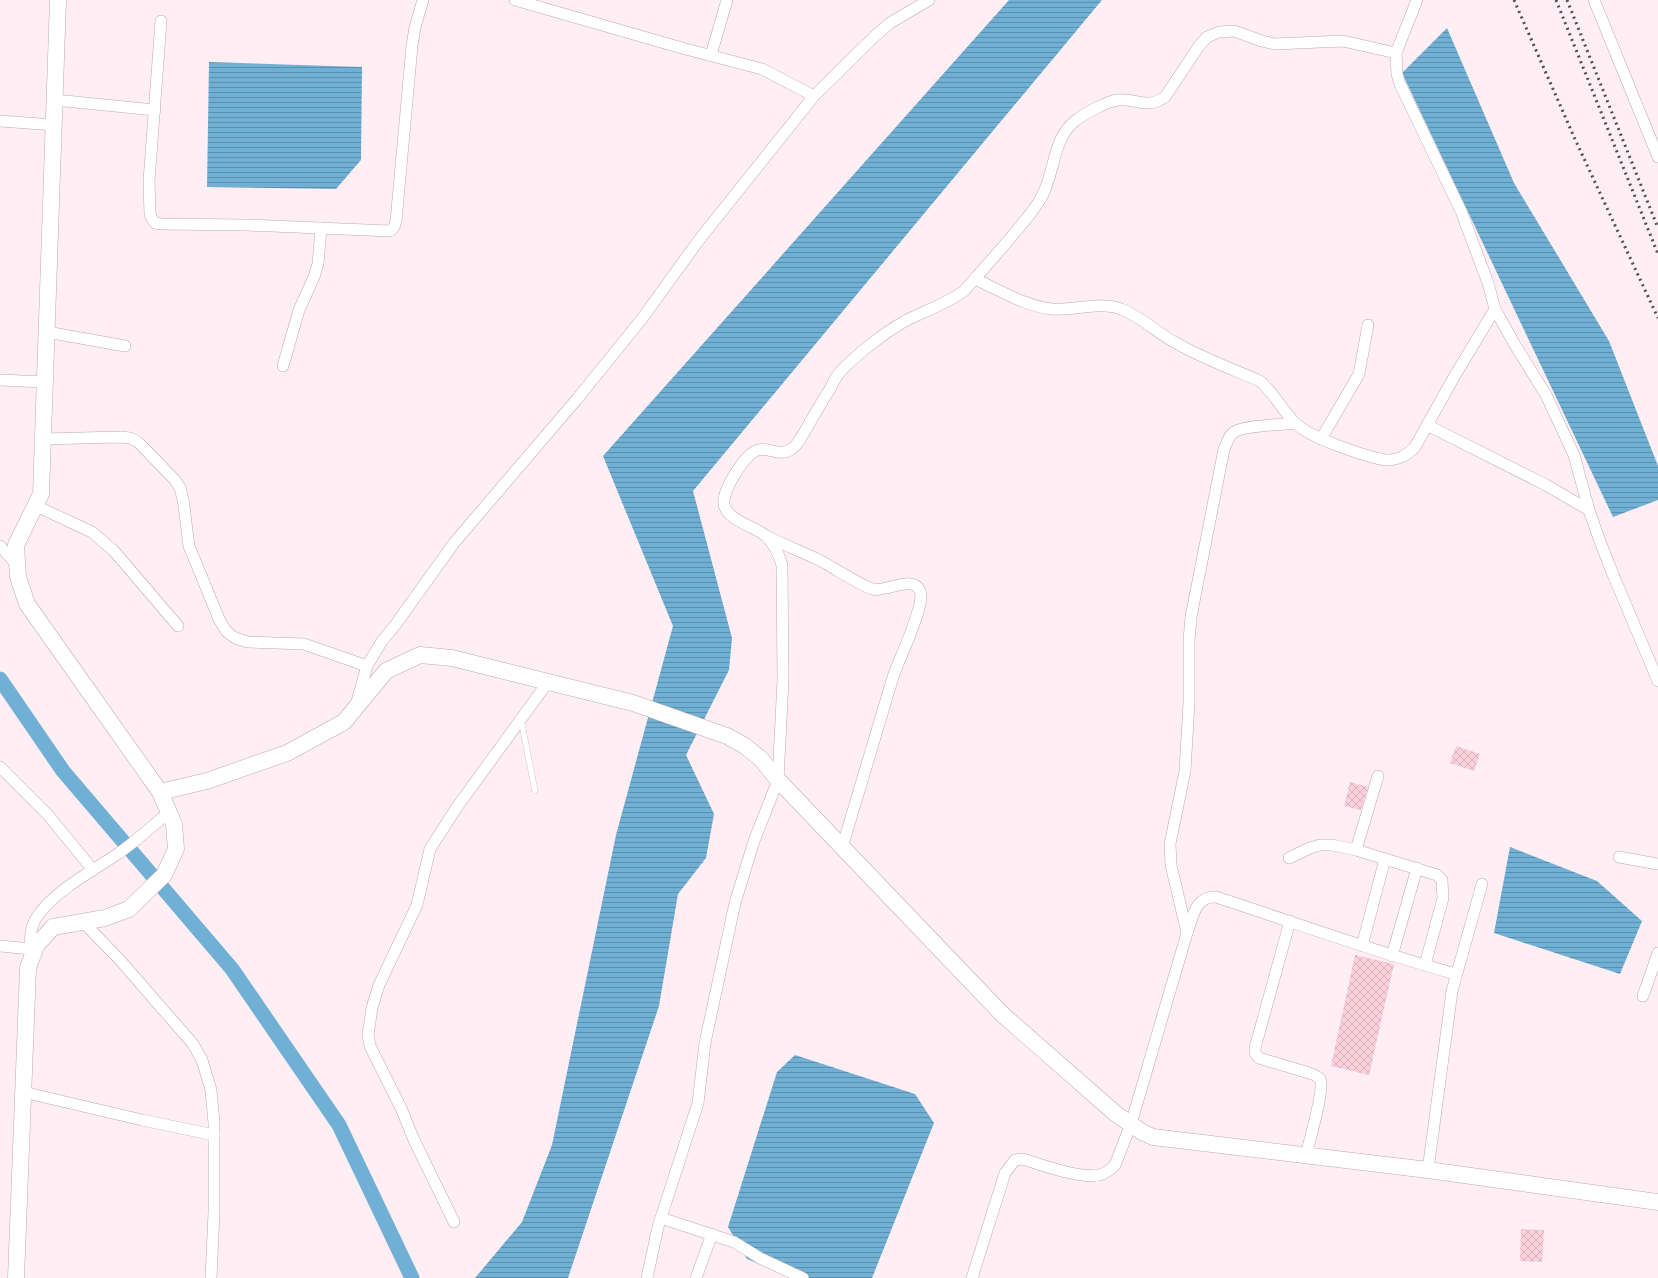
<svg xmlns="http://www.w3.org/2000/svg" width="1658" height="1278" font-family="Signika,sans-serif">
  <defs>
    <pattern id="water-rules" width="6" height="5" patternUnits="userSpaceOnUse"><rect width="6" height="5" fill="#70b0d4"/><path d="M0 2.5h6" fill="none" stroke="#5c8fac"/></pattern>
    <pattern id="building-cross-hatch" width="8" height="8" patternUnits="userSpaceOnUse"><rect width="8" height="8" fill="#fad0dd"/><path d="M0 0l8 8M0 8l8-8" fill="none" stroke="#d6b2bd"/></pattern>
  </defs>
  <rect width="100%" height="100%" fill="#ffeef3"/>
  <!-- water -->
  <g fill="url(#water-rules)">
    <polygon points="1009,0 1102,0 693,491 732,638 729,670 686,755 714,814 706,858 678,894 659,1006 568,1278 475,1278 522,1222 552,1145 616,835 673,626 603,456"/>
    <polygon points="1447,28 1514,183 1609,341 1658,466 1658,500 1613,517 1402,73"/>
    <polygon points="209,62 362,67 361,160 336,189 207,187"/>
    <polygon points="1510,847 1597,881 1642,921 1620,974 1494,933"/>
    <polygon points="795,1055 915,1094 934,1123 872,1278 793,1278 747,1259 728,1227 777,1072"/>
  </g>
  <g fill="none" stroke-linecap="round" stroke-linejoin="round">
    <!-- canal -->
    <polyline stroke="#70b0d4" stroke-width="15" points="0,679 63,771 232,969 339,1125 412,1278"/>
  </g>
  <!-- building -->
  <g fill="url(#building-cross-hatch)">
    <polygon points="1456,746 1480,754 1474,771 1450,763"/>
    <polygon points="1350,782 1368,787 1361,810 1344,806"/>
    <polygon points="1355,955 1394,964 1369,1075 1331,1066"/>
    <polygon points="1521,1229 1544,1230 1542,1262 1520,1261"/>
  </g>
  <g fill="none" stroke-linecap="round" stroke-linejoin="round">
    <!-- lane casing -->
    <g stroke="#bca9af" stroke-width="6">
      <polyline id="lane" points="521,719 535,791"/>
    </g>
    <!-- street casing -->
    <g stroke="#bca9af" stroke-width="12">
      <g id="street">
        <polyline points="515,0 682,48 762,69 814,96"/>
        <polyline points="1417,0 1396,53 1397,74 1400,84 1461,211 1488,283 1495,309 1515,345 1546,395 1574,455 1589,510 1598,536 1612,572 1658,681"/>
        <polyline points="1594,0 1658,157"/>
        <polyline points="161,21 149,181 150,214 152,219 155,223 162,224 247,225 390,231 394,227 396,221 412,46 415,27 423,0"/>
        <polyline points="711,55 727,0"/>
        <polyline points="55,100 155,110"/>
        <polyline points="0,121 54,125"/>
        <path d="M975,279C999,290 1025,306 1052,309C1075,311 1098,301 1121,309C1142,317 1157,333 1176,343C1202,358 1232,369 1260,381C1274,393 1282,410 1295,423C1310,438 1364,456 1385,460C1399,460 1406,456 1415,447L1454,377L1495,309"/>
        <polyline points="47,332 125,346"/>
        <polyline points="283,366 299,310 314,277 318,264 321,228"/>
        <polyline points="0,380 45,382"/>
        <polyline points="1427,425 1546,485 1589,510"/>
        <polyline points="43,439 120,437 130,438 138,442 175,480 180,488 183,499 189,546 219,619 226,631 235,638 248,642 304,644 367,666"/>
        <polyline points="1321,439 1359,374 1368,325"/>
        <polyline points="36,506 92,532 114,551 178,626"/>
        <path d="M766,536C784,545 803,552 821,561C838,570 854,582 872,589C885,593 913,574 920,591C926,605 898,661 893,677L842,848"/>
        <polyline points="0,546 17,565"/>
        <polyline points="356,705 367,666 382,641 396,624 454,543 577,399 641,320 699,240 814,96 875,36 890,23 929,0"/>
        <polyline points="0,767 48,815 93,870"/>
        <polyline points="1356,850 1378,776"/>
        <polyline points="1619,857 1658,864"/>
        <polyline points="1289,858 1310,848 1320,845 1332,845 1356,850 1437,875 1442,880 1443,898 1425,965"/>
        <path d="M1290,921L1255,1048V1053L1259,1058L1309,1073C1313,1074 1317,1076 1320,1079C1325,1089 1309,1142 1306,1155"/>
        <polyline points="83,922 119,959 193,1044 202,1060 211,1090 214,1123 214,1212 211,1278"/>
        <path d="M1187,933L1171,865L1170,844L1185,771L1189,703V640L1191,617L1224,449C1227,443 1229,434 1236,431C1247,425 1282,425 1295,423"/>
        <polyline points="0,946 31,949"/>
        <polyline points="1362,946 1385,859"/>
        <path d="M31,955C30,941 29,926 39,914C56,890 94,870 119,853C137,840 153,826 169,812"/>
        <polyline points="1392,956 1417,868"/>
        <polyline points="1643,996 1658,953"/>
        <polyline points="23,1092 142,1120 214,1135"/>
        <polyline points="1428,1170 1452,991 1482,884"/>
        <polyline points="661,1218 734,1242 760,1258 803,1278"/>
        <polyline points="454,1222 414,1140 401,1108 370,1046 368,1035 372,1008 379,985 417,905 430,849 457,807 548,682"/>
        <path d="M647,1278L658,1227L698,1103L705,1043L735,903L754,841L778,780L783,680L782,565C779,555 774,544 766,536C755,526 727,521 724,504C722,491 745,453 758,450C770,447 781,458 793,448C798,444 802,436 805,431C813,417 821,403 830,389C833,383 836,376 841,371C857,354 884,333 905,321C925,311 946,304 964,291C980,273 996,255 1012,236C1022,224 1033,212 1041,198C1055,174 1052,139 1075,121C1084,114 1107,101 1118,100C1138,98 1144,110 1165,97L1199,46L1207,37L1219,32L1234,31L1262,41L1275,44L1343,41L1396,53"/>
        <polyline points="696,1278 712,1234"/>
        <path d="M972,1278L1005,1173L1015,1160L1023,1159C1042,1165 1080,1179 1099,1175C1105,1174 1110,1170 1115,1165L1131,1124L1187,933C1193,917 1195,896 1216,897C1296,923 1375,952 1456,974"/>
      </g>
    </g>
    <!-- secondary casing -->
    <g stroke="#bca9af" stroke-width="17">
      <g id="secondary">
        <polyline points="160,792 207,781 287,753 344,722 386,671 420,655 452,658 633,703 727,736 745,746 761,759 778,780 1002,1014 1116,1114 1142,1132 1153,1137 1428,1170 1658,1202"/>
        <polyline points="16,1278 28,968 36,946 53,927 105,918 129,909 164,875 176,849 174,824 160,792 27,604 18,577 16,545 41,494 58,0"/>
      </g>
    </g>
    <!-- lane -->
    <use href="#lane" stroke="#fff" stroke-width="5.5"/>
    <!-- street -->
    <use href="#street" stroke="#fff" stroke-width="11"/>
    <!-- secondary -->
    <use href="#secondary" stroke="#fff" stroke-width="16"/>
    <!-- rail -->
    <g stroke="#554b4e" stroke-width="3" stroke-dasharray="2 4" stroke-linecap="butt">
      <polyline points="1514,0 1574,137 1658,318"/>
      <polyline points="1556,0 1658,254"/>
      <polyline points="1567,0 1658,228"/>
    </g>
  </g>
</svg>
